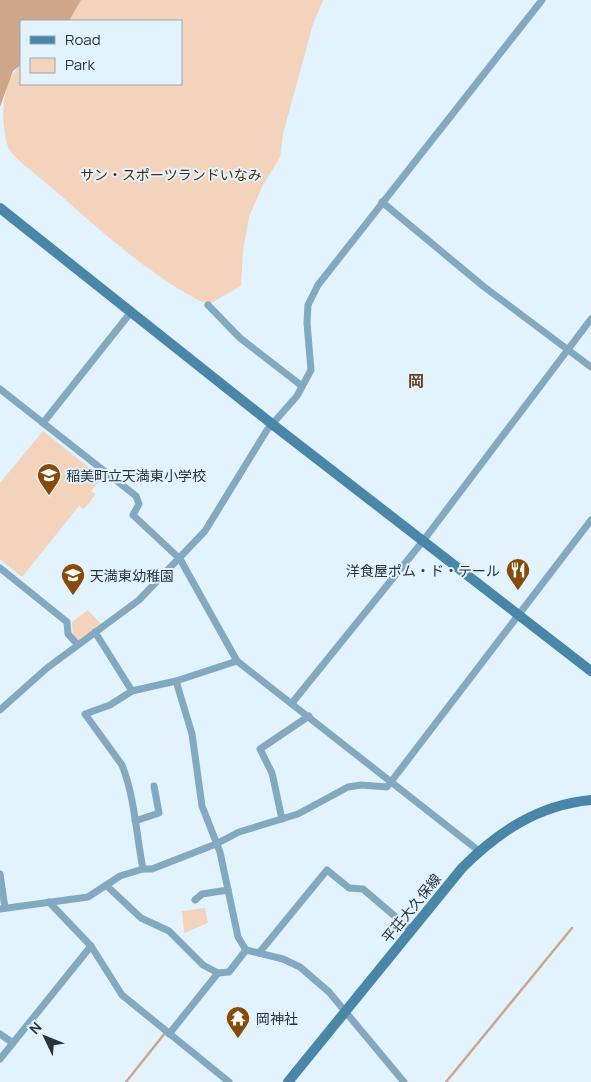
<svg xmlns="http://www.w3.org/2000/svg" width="591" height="1082" font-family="Manrope,'Noto Sans JP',sans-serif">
  <rect width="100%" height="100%" fill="#e2f3fe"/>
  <!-- green -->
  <g fill="#f3d3bb">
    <path d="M81,0H323L313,24L283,134L280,157L262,187L249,217L243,251L241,286L208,305C147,275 96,226 45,182C34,172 16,161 9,149C0,125 0,82 21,65V84H181V21H69Z"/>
    <polygon points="43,431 102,478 91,491 96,494 84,509 79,506 22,577 0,559 0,483"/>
    <polygon points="88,610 101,624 79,641 73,636 72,622"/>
    <polygon points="205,908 208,923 184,933 182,911"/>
  </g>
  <!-- water -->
  <polygon fill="#cea78a" points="0,0 81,0 69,21 21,21 21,65 13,71 0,107"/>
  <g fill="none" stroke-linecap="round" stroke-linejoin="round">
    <!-- stream -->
    <g stroke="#cea78a" stroke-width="2.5">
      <polyline points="126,1082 165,1033"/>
      <polyline points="446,1082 572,928"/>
    </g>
    <!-- street -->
    <g stroke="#83a9c1" stroke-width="7">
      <polyline points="382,202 483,286 591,367"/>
      <polyline points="208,305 240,338 302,386"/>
      <polyline points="0,389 136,496 139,504 133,515 180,559 237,661 479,851"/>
      <polyline points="43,423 131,312"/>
      <polyline points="0,568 67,622 68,634 77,644"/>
      <polyline points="95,632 132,691 176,681 237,661"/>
      <polyline points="176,681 192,734 202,806 220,852 238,937 246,950 283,959 300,967 329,992 404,1082"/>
      <path d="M132,691L110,705L85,714L122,765C135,798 136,834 143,869"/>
      <polyline points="292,703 423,541 591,319"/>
      <polyline points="0,710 47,668 139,600 205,531 267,430 297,396 311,370 307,323 308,305 318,285 542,0"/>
      <polyline points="282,819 272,773 260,749 309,716"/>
      <polyline points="135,821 159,813 154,786"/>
      <polyline points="0,874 5,908"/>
      <polyline points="107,886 141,918 169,931 203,965 218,973"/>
      <polyline points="195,900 202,894 228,890"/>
      <polyline points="49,902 91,946 122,995 229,1082"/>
      <polyline points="0,909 88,897 120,876 143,869 152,869 216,844 239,832 298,814 348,787 361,785 387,787 591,520"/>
      <polyline points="259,953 327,870 349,888 363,889 411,930"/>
      <polyline points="0,1034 13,1043"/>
      <polyline points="169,1034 218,973 229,972 246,950"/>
      <polyline points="0,1059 91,946"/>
    </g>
    <!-- secondary -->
    <g stroke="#4986a8" stroke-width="10">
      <polyline points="0,208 272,424 591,671"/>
      <path d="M288,1082L462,868C498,832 538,805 591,800"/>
    </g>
  </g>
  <!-- icons -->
  <defs>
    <g id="school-pin" transform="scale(1.25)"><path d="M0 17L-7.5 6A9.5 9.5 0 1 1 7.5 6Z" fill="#874a09" stroke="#e2f3fe"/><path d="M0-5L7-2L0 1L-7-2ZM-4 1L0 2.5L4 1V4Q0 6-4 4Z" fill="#fff"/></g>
    <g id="restaurant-pin" transform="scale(1.25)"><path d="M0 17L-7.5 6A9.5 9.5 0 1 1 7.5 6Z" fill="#874a09" stroke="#e2f3fe"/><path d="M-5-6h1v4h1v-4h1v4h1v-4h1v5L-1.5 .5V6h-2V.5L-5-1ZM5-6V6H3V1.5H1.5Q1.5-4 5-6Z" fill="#fff"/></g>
    <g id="temple-pin" transform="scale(1.25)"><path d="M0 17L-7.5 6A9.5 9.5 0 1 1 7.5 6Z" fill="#874a09" stroke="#e2f3fe"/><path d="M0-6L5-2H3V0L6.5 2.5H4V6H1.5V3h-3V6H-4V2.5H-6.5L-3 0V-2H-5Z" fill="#fff"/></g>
  </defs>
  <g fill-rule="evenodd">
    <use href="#school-pin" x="49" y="475"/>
    <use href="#restaurant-pin" x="518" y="570"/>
    <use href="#school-pin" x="73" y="575"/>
    <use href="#temple-pin" x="238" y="1018"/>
  </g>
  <g text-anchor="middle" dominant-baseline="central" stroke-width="4" stroke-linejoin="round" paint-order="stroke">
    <!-- park labels -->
    <g font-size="14" fill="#512c08" stroke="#e2f3fe">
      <text x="171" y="174">サン・スポーツランドいなみ</text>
    </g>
    <!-- poi labels -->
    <g font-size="14" fill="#28333a" stroke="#e2f3fe" text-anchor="start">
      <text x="66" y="475">稲美町立天満東小学校</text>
      <text x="500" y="570" text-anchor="end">洋食屋ポム・ド・テール</text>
      <text x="90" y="575">天満東幼稚園</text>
      <text x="256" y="1018">岡神社</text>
    </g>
    <!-- street labels -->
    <g font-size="14" fill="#28333a" stroke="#e2f3fe">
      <text transform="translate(411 908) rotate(-51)">平荘大久保線</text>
    </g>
    <!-- quarter labels -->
    <g font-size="16" font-weight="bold" fill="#693e18" stroke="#e2f3fe">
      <text x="416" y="381">岡</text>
    </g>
  </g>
  <!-- legend -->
  <rect x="20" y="20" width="162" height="65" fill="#e2f3fe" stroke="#98a6b0"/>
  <rect x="30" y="36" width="25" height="8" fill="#4986a8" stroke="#98a6b0"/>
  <text x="65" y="45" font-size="15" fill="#28333a">Road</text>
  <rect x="30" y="58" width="25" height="15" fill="#f3d3bb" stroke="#98a6b0"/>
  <text x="65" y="70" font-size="15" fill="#28333a">Park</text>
  <!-- north arrow -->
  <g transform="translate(45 1037) rotate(313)" stroke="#e2f3fe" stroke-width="4" paint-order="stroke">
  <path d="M0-4L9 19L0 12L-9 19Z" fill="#28333a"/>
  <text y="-8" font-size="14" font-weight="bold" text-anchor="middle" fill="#28333a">N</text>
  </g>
</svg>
